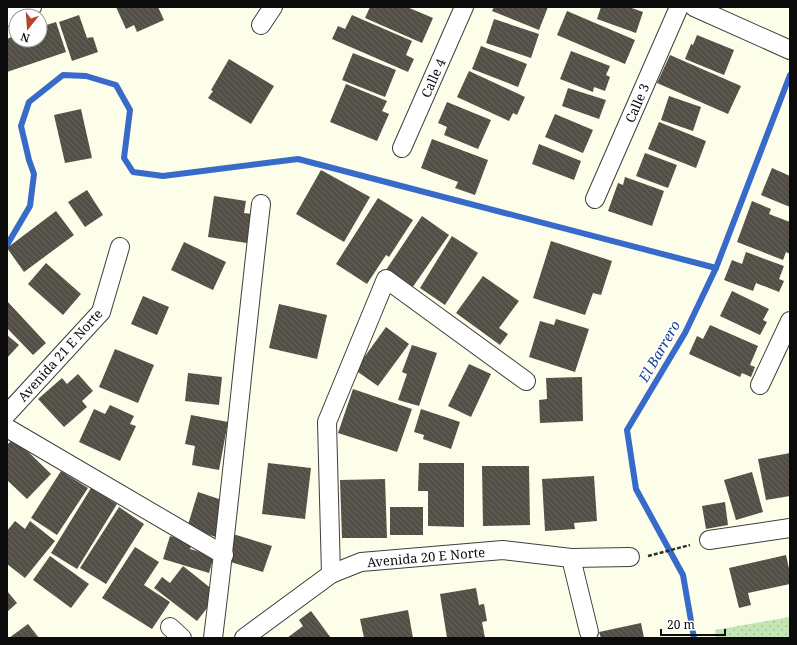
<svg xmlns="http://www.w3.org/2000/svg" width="797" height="645" font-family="'Noto Serif',serif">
  <defs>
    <pattern id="grass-dots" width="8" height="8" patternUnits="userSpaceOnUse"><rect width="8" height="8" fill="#c2e7b4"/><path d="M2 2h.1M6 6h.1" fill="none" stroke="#a5c599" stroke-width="1.8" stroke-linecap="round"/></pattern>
    <pattern id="building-back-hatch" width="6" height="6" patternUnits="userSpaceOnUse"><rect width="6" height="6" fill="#534f47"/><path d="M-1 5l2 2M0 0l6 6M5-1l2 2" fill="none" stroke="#67645d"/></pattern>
  </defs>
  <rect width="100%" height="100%" fill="#fdfee9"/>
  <!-- grass -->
  <polygon fill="url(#grass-dots)" points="790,617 790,638 716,638 715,630"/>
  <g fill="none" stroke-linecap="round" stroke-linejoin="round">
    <!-- stream -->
    <g stroke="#386ac9" stroke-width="6">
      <polyline points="7,245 30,206 34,174 29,160 21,126 29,102 63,75 86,76 116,85 130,110 124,158 133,172 163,176 298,159 716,268"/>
      <polyline points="694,638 683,575 636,489 627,430 685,333 716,268 790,75"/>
    </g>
  </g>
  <!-- building -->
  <g fill="url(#building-back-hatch)">
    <polygon points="116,7 158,7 164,20 137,32 134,25 126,29"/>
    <polygon points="370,7 407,7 433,18 422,43 365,18"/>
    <polygon points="494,7 548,7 539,30 492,11"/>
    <polygon points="601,7 629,7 643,12 636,33 597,19"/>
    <polygon points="567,11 635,40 625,64 557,35"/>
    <polygon points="79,15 87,38 93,37 98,52 72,61 59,22"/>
    <polygon points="352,15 412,41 406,55 414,59 408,72 332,39 338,26 345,29"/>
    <polygon points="494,19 539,34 531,58 486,43"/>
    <polygon points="56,22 66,52 7,72 7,39 16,35 16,40 40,40 40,27"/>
    <polygon points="697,35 734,50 724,75 685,59 691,44 693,45"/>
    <polygon points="481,46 527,64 518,87 472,69"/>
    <polygon points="571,51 610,66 606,75 610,77 605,91 594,87 593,92 560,79"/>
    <polygon points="353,53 396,70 385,97 342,80"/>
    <polygon points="670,55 741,86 728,114 657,83"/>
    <polygon points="229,59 274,86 251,124 208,98 213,91 211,90"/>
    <polygon points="469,71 525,97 517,115 513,113 509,121 457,97"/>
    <polygon points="346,84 387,101 382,111 389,114 377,141 330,122"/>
    <polygon points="568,88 606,100 599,119 562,106"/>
    <polygon points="669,96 701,107 693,131 661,120"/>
    <polygon points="447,102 491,120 478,149 444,135 447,127 438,123"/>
    <polygon points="81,109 92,158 65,163 54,115"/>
    <polygon points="555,114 593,130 583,153 545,137"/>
    <polygon points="659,122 706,141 696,168 648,149"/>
    <polygon points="432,139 488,160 475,195 455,188 458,182 421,168"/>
    <polygon points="539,144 581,161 574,180 532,164"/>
    <polygon points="645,153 677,165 668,188 636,176"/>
    <polygon points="772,168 790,176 790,207 761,195"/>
    <polygon points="321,170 370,197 344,242 296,214"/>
    <polygon points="625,177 664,191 652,226 608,211 618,183 623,185"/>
    <polygon points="87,190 103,215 85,227 68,202"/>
    <polygon points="214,196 246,201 244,213 252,214 247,243 208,237"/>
    <polygon points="378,198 413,220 389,257 386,255 367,284 336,264"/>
    <polygon points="752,201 771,209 769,214 790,222 790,254 786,252 783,260 737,242"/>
    <polygon points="56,211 74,235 24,272 7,248"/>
    <polygon points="422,216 449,235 412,288 386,270"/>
    <polygon points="452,236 478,253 445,305 420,288"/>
    <polygon points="551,241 612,261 601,295 593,293 585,315 533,298"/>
    <polygon points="184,242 226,262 213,290 171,270"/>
    <polygon points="746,252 784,266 779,279 784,281 779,292 756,283 753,291 724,280 732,260 742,264"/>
    <polygon points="46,263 81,294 63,315 28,284"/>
    <polygon points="483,276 519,301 499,328 508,334 500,345 456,313"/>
    <polygon points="732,291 769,309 763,320 767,322 760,335 720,316"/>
    <polygon points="143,296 169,307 157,335 131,324"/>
    <polygon points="7,301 46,343 33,355 7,328"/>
    <polygon points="279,304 327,315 317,359 269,348"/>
    <polygon points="556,319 589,329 575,372 529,357 540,321 554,325"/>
    <polygon points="710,325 758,346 750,365 755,367 751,377 742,373 740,377 689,354 697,336 703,339"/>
    <polygon points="386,327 409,344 378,386 355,370"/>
    <polygon points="7,335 19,345 7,358"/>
    <polygon points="412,345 437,353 419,406 398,400 407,374 402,372"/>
    <polygon points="115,349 154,365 138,403 99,387"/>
    <polygon points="469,364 491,374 471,417 448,406"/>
    <polygon points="188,373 222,377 219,405 185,401"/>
    <polygon points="78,374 93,391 82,401 87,407 64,427 38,399 62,378 67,384"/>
    <polygon points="582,377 583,421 540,423 539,400 547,399 546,378"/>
    <polygon points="353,389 412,409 397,452 338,433"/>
    <polygon points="110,405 134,416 130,424 136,426 120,461 79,442 94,409 105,414"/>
    <polygon points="421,409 460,422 451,449 423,439 424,435 414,432"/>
    <polygon points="191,415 228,422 219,470 192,465 195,446 185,444"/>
    <polygon points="14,438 51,474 27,499 7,480 7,445"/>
    <polygon points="790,453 790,496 766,500 758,459"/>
    <polygon points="268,463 311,468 305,519 262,514"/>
    <polygon points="419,463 464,463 464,527 428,526 428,491 418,491"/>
    <polygon points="482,466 529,466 530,525 483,526"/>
    <polygon points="61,471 88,488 57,535 31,518"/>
    <polygon points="752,472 763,512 736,520 724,480"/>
    <polygon points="594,476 597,521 574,523 575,529 545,531 542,479"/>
    <polygon points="385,479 387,538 342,538 340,480"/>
    <polygon points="91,488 117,504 77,569 51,553"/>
    <polygon points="198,492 228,502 216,537 187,528"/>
    <polygon points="725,502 728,525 706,529 702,506"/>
    <polygon points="119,507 144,524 106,584 80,568"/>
    <rect x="390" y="507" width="33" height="28"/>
    <polygon points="15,521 25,529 30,521 55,541 25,578 7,564 7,531"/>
    <polygon points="233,534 272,546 263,572 224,560"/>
    <polygon points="170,536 192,543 190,549 214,556 209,573 163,559"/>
    <polygon points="135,547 159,562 144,585 170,602 152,629 102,598"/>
    <polygon points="786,555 790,573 790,584 748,593 751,605 739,608 729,568"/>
    <polygon points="50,556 89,584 71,608 33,580"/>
    <polygon points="183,566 218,594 197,621 154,588 162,577 170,583"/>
    <polygon points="476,588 479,605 484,604 487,621 482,622 485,638 447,638 440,594"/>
    <polygon points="7,591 17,603 7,612"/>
    <polygon points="408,610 413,638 364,638 360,619"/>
    <polygon points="311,611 331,638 287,638 303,626 299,620"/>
    <polygon points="641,623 644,638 601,638 599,632"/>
    <polygon points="28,624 39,638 9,638"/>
  </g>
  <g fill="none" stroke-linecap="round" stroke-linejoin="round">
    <!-- street casing -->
    <g stroke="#3e3e3e" stroke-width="20">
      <g id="street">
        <polyline points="694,7 790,50"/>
        <polyline points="7,17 32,7"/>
        <polyline points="261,25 273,7"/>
        <polyline points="402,148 464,7"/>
        <polyline points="595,199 679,7"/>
        <polyline points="760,385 790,321"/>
        <polyline points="7,414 101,312 120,247"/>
        <polyline points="7,428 224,555"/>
        <polyline points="709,540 790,528"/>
        <polyline points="571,558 589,632"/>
        <polyline points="331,574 327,422 386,279 526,381"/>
        <polyline points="170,627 182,638"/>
        <path d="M213,638C231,494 244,349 261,204"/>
        <polyline points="244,638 331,574 361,562 503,550 571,558 630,557"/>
      </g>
    </g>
    <!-- path -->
    <polyline stroke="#2d2d2d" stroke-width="2.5" stroke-dasharray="4 2" stroke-linecap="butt" points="648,556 690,545"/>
    <!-- street -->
    <use href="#street" stroke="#fff" stroke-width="18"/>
  </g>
  <g text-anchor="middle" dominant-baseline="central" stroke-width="4" stroke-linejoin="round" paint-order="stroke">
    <!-- street labels -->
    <g font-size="13" fill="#0b0b0b" stroke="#fff">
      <text transform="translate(433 78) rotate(-66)">Calle 4</text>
      <text transform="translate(637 103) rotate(-67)">Calle 3</text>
      <text transform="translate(60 355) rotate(-48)">Avenida 21 E Norte</text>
      <text transform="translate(426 557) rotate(-5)">Avenida 20 E Norte</text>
    </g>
    <!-- water labels -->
    <g font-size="14" font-style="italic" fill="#194097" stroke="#fff">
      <text transform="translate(659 351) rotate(-60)">El Barrero</text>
    </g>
  </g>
  <!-- border -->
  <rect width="797" height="645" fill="none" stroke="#0b0b0b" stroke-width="16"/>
  <!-- north arrow -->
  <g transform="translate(28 28) rotate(197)"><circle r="19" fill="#ffffff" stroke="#9d9d9d"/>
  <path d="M0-3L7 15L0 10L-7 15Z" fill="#b54528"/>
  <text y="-6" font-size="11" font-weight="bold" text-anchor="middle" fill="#0b0b0b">N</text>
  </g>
  <!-- scale -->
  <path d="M661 629v6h64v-6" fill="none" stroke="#0b0b0b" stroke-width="2"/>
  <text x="667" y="629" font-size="12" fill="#0b0b0b" stroke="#ffffff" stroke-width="3" paint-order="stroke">20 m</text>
</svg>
